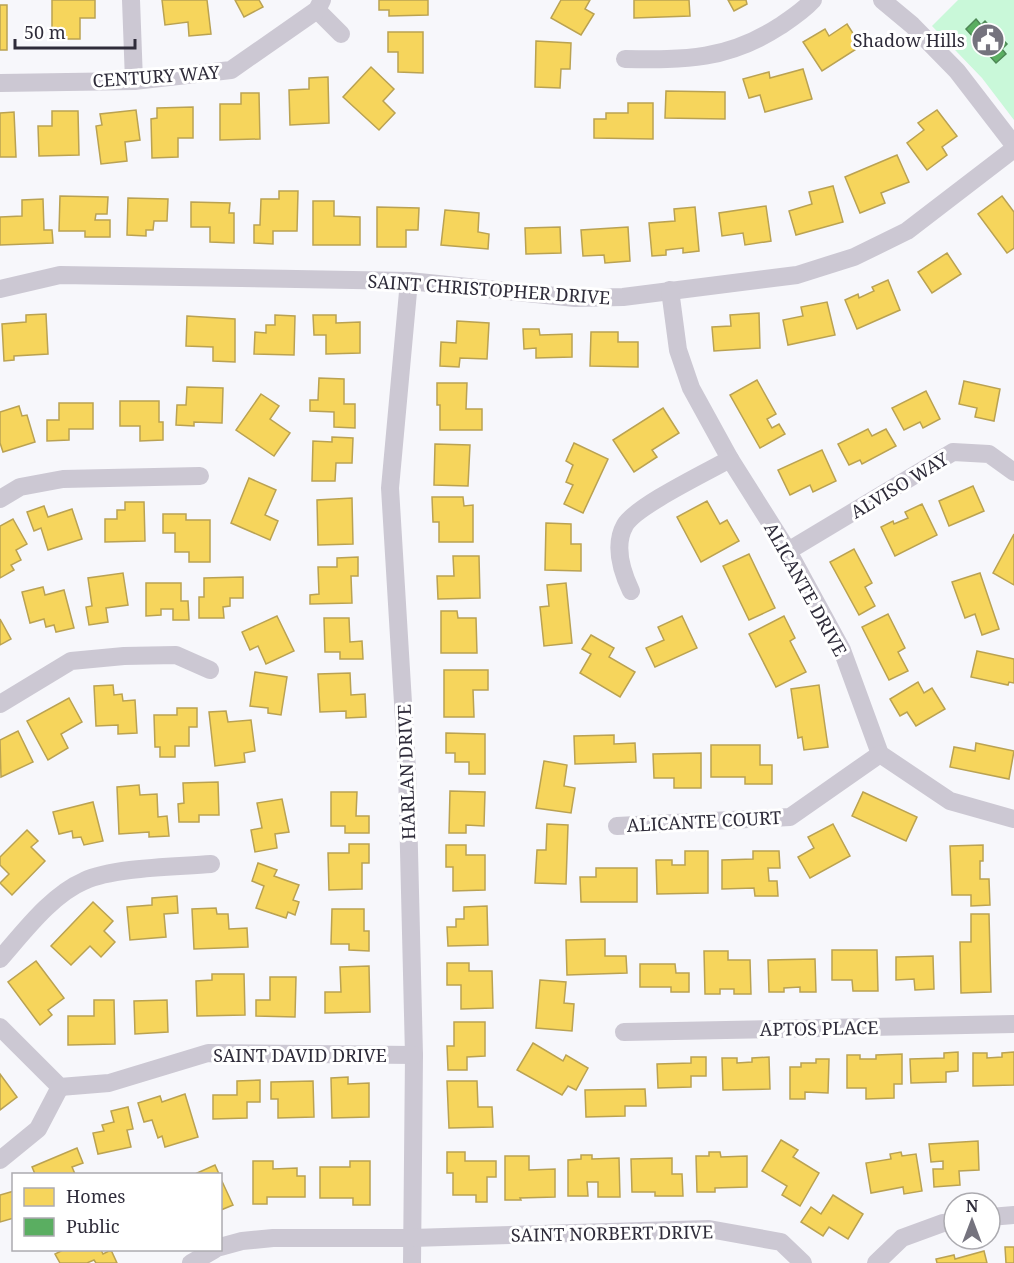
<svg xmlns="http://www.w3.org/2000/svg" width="1014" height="1263" font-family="'Noto Serif',serif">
  <rect width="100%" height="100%" fill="#f7f7fb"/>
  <!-- green -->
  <polygon fill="#c9f8d9" points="958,0 1014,0 1014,120 982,78 932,26"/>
  <!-- homes -->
  <g fill="#f6d55c" stroke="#baa252" stroke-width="1.5">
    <polygon points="52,0 95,0 95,18 80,18 80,39 52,39"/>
    <polygon points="162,0 207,0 211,34 189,36 188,22 165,25"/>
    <polygon points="235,0 259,0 263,7 244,17"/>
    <polygon points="379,0 428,0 428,15 389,16 389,10 379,10"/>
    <polygon points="561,0 590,0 585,9 594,14 581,35 551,18"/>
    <polygon points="634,0 689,0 690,16 634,18"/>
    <polygon points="728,0 746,0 747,4 734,11"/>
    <rect x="0" y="5" width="7" height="45"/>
    <polygon points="847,24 861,46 822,71 803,42 825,29 829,36"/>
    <polygon points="388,32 423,32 423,73 398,72 398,52 388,52"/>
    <polygon points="536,41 571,43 570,69 561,69 560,88 535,87"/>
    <polygon points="371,67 394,89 383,101 395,113 379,130 343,97"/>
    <polygon points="803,69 812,99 765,112 760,95 749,98 743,79 769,72 770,78"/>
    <polygon points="328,77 329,123 290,125 289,90 309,89 309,78"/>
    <polygon points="666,91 725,92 725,119 665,118"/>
    <polygon points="241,93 259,93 260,139 220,140 220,104 241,104"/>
    <polygon points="628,103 653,103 653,139 594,138 594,119 606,119 606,113 628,113"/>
    <polygon points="193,107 193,138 178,138 178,157 152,158 151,119 157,118 157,108"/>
    <polygon points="136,110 140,140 125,142 127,161 101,164 96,126 102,125 100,114"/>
    <polygon points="937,110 957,136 942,147 947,155 927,170 907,143 924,130 918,123"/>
    <polygon points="52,111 78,111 79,155 39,156 38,126 52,126"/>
    <polygon points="14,112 16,157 0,157 0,113"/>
    <polygon points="897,155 909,182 881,193 885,203 860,213 845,177"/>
    <polygon points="833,186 843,222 796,235 789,211 812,204 809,192"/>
    <polygon points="279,191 298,191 297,231 273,231 273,244 254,243 254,225 260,225 261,199 279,199"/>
    <polygon points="60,196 108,197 107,214 96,214 95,220 110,220 110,237 85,237 85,231 59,231"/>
    <polygon points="1002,196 1014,212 1014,248 1007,253 978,214"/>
    <polygon points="128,198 168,199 167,221 154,221 153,230 146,230 146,236 127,235"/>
    <polygon points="43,199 44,230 52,230 53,243 0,245 0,217 22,216 22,200"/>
    <polygon points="313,201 334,201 334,216 360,217 360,245 313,245"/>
    <polygon points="191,202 230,203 229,213 234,213 234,243 210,242 210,227 191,227"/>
    <polygon points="766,206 771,241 745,245 743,233 722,236 719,213"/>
    <polygon points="377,207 419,208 418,230 406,230 406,247 377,247"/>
    <polygon points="695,207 699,251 683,253 683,248 666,250 666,255 652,256 649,223 675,221 674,209"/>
    <polygon points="445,210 479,213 478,232 489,234 488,249 441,245"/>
    <polygon points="560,227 561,253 526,254 525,228"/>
    <polygon points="628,227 630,261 605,263 604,255 583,256 581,230"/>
    <polygon points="947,253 961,274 932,293 918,272"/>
    <polygon points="888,280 900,310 857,329 845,300 858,294 859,298 874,291 872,287"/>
    <polygon points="827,302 835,335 788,345 783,320 803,316 801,307"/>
    <polygon points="759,313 760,348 714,351 712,327 731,326 730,315"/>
    <polygon points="46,314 48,354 14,356 14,360 4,361 2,324 26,322 26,315"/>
    <polygon points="275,315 295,316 294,355 254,354 255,332 266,333 266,325 275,325"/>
    <polygon points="313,315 336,315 336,323 360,322 360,353 326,354 326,335 314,335"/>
    <polygon points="187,316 235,319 235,362 213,361 213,347 186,346"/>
    <polygon points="457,321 489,323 487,359 460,358 459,367 440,366 441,342 456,343"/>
    <polygon points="523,329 539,329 540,335 572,334 572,357 536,358 536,348 524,349"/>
    <polygon points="591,332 618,332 618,342 638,342 638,367 590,366"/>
    <polygon points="319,378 344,379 344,404 355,404 355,428 334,427 334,412 310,411 310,400 318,400"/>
    <polygon points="757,380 776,414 767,419 772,428 779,424 785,434 760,448 730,395"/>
    <polygon points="964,381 1000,389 994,421 975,417 977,408 959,404"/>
    <polygon points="437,383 467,383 466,409 482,409 482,430 440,430 440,405 437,405"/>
    <polygon points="187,387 223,388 222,423 194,422 194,426 176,425 177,405 186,405"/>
    <polygon points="926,391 940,419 923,428 920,422 904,430 892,408"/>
    <polygon points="261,394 279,406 270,419 290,433 274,456 236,430"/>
    <polygon points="120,401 159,401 159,422 163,422 163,440 140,441 140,426 120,426"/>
    <polygon points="59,403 93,403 93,429 69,429 69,440 47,441 47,420 59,420"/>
    <polygon points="19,406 22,416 27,415 35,442 3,452 0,443 0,412"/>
    <polygon points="663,408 679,433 652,450 657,457 634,472 613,440"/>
    <polygon points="868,429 872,436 886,429 896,446 862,464 860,460 849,465 838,444"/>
    <polygon points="332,437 353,438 352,463 336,463 335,481 312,481 313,441 332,442"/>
    <polygon points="574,443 608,459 583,513 564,504 573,485 566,482 573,465 566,461"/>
    <polygon points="435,444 470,445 468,486 434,485"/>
    <polygon points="822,450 836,481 813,492 810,485 790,495 778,470"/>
    <polygon points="249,478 276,490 265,515 278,521 270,540 231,523"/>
    <polygon points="973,486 984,511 949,526 939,501"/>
    <polygon points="432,497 463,497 464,506 473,505 473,542 439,542 439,522 433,522"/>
    <polygon points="352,498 353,544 318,545 317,500"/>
    <polygon points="707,501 720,524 727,520 739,541 701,562 677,517"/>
    <polygon points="125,502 144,502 145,541 105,542 105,519 117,519 117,510 125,510"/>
    <polygon points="922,504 937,535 895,556 881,527 893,521 894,524 908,518 905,512"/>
    <polygon points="44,506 48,517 72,509 82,539 48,550 41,528 34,531 27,512"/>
    <polygon points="163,514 186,514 186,520 210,520 210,562 189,562 189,552 175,552 175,533 163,533"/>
    <polygon points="13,519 27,544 16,550 21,560 11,565 14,570 0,578 0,526"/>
    <polygon points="546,523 571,524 571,544 581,544 581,571 545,570"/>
    <polygon points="1014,534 1014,585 993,573"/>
    <polygon points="854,549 872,583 865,587 875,606 859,615 830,562"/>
    <polygon points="749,554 775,608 749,620 723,566"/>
    <polygon points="453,556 479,556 480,598 438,599 437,576 454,576"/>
    <polygon points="358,557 358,576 351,576 352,603 310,604 310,595 319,594 318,567 337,567 337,558"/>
    <polygon points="123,573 128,605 106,608 108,622 89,625 86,607 92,606 88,578"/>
    <polygon points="980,573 999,629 982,635 975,614 965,618 952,582"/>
    <polygon points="243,577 243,598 230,598 230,606 223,607 224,618 199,618 199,597 204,597 204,578"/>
    <polygon points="146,583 181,583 181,601 188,601 189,620 173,620 173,609 161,609 161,615 146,616"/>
    <polygon points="566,583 572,643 544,646 540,607 549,606 547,585"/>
    <polygon points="43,587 45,595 64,590 74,628 56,632 54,625 46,627 44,619 30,623 22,592"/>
    <polygon points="441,611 457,611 458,618 476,618 477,653 441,653"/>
    <polygon points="888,614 905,648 898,652 908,671 889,680 862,627"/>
    <polygon points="277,616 294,651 266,664 258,646 250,650 242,632"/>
    <polygon points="682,616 697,648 655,667 646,648 664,640 658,627"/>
    <polygon points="784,616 795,638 790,641 806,672 776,687 749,634"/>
    <polygon points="324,618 349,618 350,642 362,641 363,659 340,659 340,652 325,652"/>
    <polygon points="0,619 11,639 0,645"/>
    <polygon points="591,635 614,648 609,657 635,672 620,697 580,673 591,654 582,649"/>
    <polygon points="977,651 1014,659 1014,683 1009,682 1008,685 971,677"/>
    <polygon points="444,670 488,670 488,690 473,690 474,717 444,717"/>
    <polygon points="255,672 287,677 281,715 268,713 268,708 250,706"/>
    <polygon points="350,673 351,695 365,694 366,717 346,718 346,711 320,712 318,674"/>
    <polygon points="918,682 924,693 932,688 945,709 916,726 907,712 900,716 890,699"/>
    <polygon points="113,685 114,695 122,694 123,701 135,700 137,733 118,734 118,725 96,726 94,686"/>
    <polygon points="819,685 828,747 804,750 802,737 798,738 791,689"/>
    <polygon points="69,698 82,722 61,734 68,748 48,760 27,721"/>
    <polygon points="177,708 197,708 197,727 189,727 189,746 175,746 175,757 160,757 160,747 155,747 154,715 177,715"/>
    <polygon points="226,711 228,722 251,720 255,751 244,753 245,762 215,766 209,712"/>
    <polygon points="18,731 33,762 1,777 0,740"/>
    <polygon points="446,733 485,734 485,774 469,774 469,762 455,762 455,753 446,753"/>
    <polygon points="614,735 614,744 635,743 636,762 575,764 574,736"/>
    <polygon points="976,743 1014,751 1009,779 950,767 954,747 975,751"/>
    <polygon points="711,745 760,745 760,765 772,765 772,784 745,784 745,777 711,777"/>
    <polygon points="701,753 701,788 674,788 674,778 654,778 653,754"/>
    <polygon points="544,761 567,765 564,786 575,788 571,813 536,808"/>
    <polygon points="218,782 219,815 199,815 199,822 179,822 178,804 184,803 183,783"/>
    <polygon points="139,785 140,795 157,794 158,817 167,816 169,836 149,837 149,832 119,834 117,787"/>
    <polygon points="450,791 485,792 484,826 466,825 466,833 449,833"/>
    <polygon points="331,792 357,792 356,816 369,816 369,833 345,833 345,826 331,826"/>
    <polygon points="863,792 917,817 906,841 852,816"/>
    <polygon points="282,799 289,832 275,834 277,848 255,852 251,830 262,828 257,803"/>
    <polygon points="93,802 103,841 84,845 81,837 73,838 72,831 59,834 53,812"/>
    <polygon points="547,824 568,825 566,884 535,883 537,850 546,850"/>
    <polygon points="833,824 850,856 810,878 798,857 814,848 808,837"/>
    <polygon points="27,830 38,841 31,847 45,861 12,895 0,883 9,874 0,865 0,857"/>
    <polygon points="349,844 369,844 369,863 362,863 362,889 329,890 328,853 349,853"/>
    <polygon points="446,845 466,845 466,855 485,855 485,890 453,891 453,867 446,867"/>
    <polygon points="983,845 983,861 980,861 980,879 989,879 990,905 971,906 971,895 952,895 950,846"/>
    <polygon points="685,851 708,851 708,893 657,894 656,860 672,860 672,865 685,865"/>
    <polygon points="753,851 779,851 780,868 768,868 769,881 777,881 778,896 755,896 754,888 722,889 722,860 753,859"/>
    <polygon points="258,863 277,870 274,876 299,885 293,900 299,902 295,915 288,912 286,918 256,908 264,886 252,881"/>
    <polygon points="596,868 637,868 637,902 581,902 580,877 596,877"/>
    <polygon points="177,896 178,913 164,914 166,937 130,940 127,907 152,905 152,898"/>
    <polygon points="93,902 113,921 104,931 115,942 101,957 90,946 71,965 51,946"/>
    <polygon points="487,906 488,945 448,946 447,927 456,927 456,919 464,919 464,907"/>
    <polygon points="216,908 217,914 228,914 229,929 247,928 248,947 194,949 192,909"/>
    <polygon points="332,909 364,909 364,931 369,931 369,951 349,950 349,944 331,944"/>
    <polygon points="971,914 989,914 991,992 961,993 960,942 971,942"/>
    <polygon points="605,939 605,956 626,956 627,973 567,975 566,940"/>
    <polygon points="832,950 877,950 878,991 853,991 852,980 832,980"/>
    <polygon points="704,951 728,951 728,960 750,960 751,994 734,994 734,989 720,989 720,994 705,994"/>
    <polygon points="933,956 934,989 915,990 914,979 896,980 896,957"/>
    <polygon points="815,959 816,992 800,992 800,987 784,988 784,992 769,992 768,960"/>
    <polygon points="36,961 64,998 48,1010 52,1015 40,1025 8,982"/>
    <polygon points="447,963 469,963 469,971 492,971 493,1008 461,1009 461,985 447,985"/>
    <polygon points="640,964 675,964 676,973 689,973 689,992 671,992 671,987 640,987"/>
    <polygon points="369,966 370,1012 325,1013 325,992 341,992 340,967"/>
    <polygon points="212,974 244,974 245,1015 197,1016 196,981 212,980"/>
    <polygon points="270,977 296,977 295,1017 256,1016 256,1000 270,1000"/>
    <polygon points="540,980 566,982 564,1003 574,1004 572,1031 536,1028"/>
    <polygon points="94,1000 114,1000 115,1044 68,1045 68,1016 94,1016"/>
    <polygon points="167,1000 168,1032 135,1034 134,1001"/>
    <polygon points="454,1022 485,1022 485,1056 467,1057 467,1070 448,1070 447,1046 454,1046"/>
    <polygon points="533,1043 563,1061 566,1055 588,1068 576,1090 568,1086 562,1095 517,1070"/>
    <polygon points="958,1052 958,1071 946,1072 946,1082 911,1083 910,1059 944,1058 944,1053"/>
    <polygon points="1014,1052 1014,1085 973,1086 973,1053 987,1053 987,1058 1002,1057 1002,1053"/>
    <polygon points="902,1054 902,1084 894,1084 894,1098 866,1099 866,1088 847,1088 847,1055 860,1055 860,1059 876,1059 876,1055"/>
    <polygon points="691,1057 706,1057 706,1076 691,1076 691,1087 658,1088 657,1064 691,1063"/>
    <polygon points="769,1057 770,1089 723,1090 722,1058 737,1058 737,1063 752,1062 752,1058"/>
    <polygon points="816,1059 829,1059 828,1093 805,1092 805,1099 790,1099 790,1067 801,1067 801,1063 816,1063"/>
    <polygon points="0,1074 17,1097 0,1110"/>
    <polygon points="348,1077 348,1084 369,1083 369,1117 332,1118 331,1078"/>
    <polygon points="260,1080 260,1102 247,1102 247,1118 213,1119 213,1095 237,1095 237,1081"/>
    <polygon points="313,1081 314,1117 278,1118 278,1099 271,1099 271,1082"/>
    <polygon points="447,1081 477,1081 478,1107 492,1107 493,1127 449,1128"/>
    <polygon points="645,1089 646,1106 625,1106 625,1116 586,1117 585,1090"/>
    <polygon points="185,1094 198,1137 165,1147 162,1136 158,1138 152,1120 144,1122 138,1103 160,1096 162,1102"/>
    <polygon points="128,1107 133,1129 127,1130 131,1147 98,1154 93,1133 104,1131 102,1125 114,1122 111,1111"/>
    <polygon points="781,1140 798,1150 793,1157 819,1173 800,1206 782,1195 787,1186 762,1171"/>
    <polygon points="978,1141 979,1170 959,1171 960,1185 934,1187 933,1169 943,1169 943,1161 931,1162 929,1144"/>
    <polygon points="77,1148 83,1163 72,1167 75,1174 35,1174 32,1167"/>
    <polygon points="447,1152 465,1152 465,1161 496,1161 496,1177 487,1177 487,1202 476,1202 476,1195 453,1195 453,1173 447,1173"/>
    <polygon points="709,1152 720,1152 721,1157 747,1156 747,1187 715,1188 715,1192 697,1192 696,1156 709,1156"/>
    <polygon points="901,1152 902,1156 916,1154 922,1191 904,1194 903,1187 871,1193 866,1163 891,1159 890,1154"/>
    <polygon points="581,1155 592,1155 592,1159 619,1158 620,1197 598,1197 598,1182 587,1182 588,1196 568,1196 568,1160 581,1159"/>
    <polygon points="505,1156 529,1156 529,1170 555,1169 555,1197 520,1198 521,1200 505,1200"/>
    <polygon points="672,1158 672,1174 682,1174 683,1196 655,1196 655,1192 632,1192 631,1159"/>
    <polygon points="253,1161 273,1161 273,1169 297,1168 297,1176 305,1176 305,1197 267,1197 267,1204 253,1204"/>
    <polygon points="350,1161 370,1161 370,1205 353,1205 353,1198 320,1198 320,1167 350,1167"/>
    <polygon points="215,1165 219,1174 195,1174"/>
    <polygon points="220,1177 233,1205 221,1210 220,1208"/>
    <polygon points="14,1191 14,1218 0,1222 0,1195"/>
    <polygon points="833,1195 863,1214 848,1239 829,1227 823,1236 801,1222 811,1207 821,1214"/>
    <polygon points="1005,1247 1014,1247 1014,1263 1006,1263"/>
    <polygon points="63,1250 101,1250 103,1254 111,1250 117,1263 96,1263 94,1260 87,1263 60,1263 55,1254"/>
    <polygon points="984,1251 987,1263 937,1263 936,1259 954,1255 955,1259"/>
  </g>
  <!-- public -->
  <polygon fill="#5aae61" stroke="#4d8755" stroke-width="1.5" points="976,19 981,25 985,21 1007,44 1002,49 1006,54 996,63 987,53 985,55 972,42 975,39 966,29"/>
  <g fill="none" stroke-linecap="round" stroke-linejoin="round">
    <!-- minor -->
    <g stroke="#ccc8d3" stroke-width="18">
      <polyline points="131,0 134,81"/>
      <polyline points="882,0 912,25 957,71 1014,145"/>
      <polyline points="317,10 341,34"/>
      <path d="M625,59C685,60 728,60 780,26C792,18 803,11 813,0"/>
      <polyline points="0,83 134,81 231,70 317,10 322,0"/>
      <polyline points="409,281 390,488 407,769 414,1055 412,1263"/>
      <polyline points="0,289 60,275 409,281 575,298 623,297 797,275 854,257 907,231 1014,149"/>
      <polyline points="670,290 678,350 691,388 730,459 788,551 842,650 880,754 950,801 1014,819"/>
      <polyline points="0,499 20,487 63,479 200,476"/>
      <polyline points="788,551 953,452 989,454 1014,472"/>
      <path d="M631,591C622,572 613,546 625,525C636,506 707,472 730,459"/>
      <polyline points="0,704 71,661 124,656 176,655 210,670"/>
      <polyline points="617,826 790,817 880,754"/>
      <path d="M0,959C23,933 51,895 84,881C114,867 176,867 211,864"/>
      <polyline points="0,1027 60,1087 109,1083 208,1053 414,1055"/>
      <polyline points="624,1032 1014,1024"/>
      <polyline points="0,1160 38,1129 60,1087"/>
      <polyline points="990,1217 1014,1215"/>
      <polyline points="220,1247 242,1241 273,1238 412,1238 709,1229 781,1242 803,1263"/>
      <polyline points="191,1263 214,1250"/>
      <polyline points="876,1263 902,1238 943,1223 954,1222"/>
    </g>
  </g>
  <!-- icons -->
  <defs>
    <g id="civic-disc" transform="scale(1.725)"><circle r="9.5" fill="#75737e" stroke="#fff"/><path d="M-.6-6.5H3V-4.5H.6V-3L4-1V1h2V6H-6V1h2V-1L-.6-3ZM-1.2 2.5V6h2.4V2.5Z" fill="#fff"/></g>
  </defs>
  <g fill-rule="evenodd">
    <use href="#civic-disc" x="988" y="40"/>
  </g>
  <g text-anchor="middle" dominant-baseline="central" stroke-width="6" stroke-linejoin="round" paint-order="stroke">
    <!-- poi labels -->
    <g font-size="18" fill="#2f2c3a" stroke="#fff" text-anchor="end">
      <text x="965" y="40">Shadow Hills</text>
    </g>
    <!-- street labels -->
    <g font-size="18" fill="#2f2c3a" stroke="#fff">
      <text transform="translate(156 76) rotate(-4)">CENTURY WAY</text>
      <text transform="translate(489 289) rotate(4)">SAINT CHRISTOPHER DRIVE</text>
      <text transform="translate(899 485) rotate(-31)">ALVISO WAY</text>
      <text transform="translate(806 589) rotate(61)">ALICANTE DRIVE</text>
      <text transform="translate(406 772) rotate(-92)">HARLAN DRIVE</text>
      <text transform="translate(704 821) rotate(-3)">ALICANTE COURT</text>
      <text transform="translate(819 1028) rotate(-1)">APTOS PLACE</text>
      <text x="300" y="1055">SAINT DAVID DRIVE</text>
      <text transform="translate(612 1233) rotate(-1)">SAINT NORBERT DRIVE</text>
    </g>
  </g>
  <!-- legend -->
  <rect x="12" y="1173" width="210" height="78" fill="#ffffff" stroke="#acabb0" stroke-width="1.5"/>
  <rect x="24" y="1188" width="30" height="18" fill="#f6d55c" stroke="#acabb0" stroke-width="1.5"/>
  <text x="66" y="1203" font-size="18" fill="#2f2c3a">Homes</text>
  <rect x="24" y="1218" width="30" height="18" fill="#5aae61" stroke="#acabb0" stroke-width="1.5"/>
  <text x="66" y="1233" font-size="18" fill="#2f2c3a">Public</text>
  <!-- north arrow -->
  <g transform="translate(972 1221)"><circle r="28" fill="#ffffff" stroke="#acabb0" stroke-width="1.5"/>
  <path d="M0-4.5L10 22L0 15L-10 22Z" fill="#75737e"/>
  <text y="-9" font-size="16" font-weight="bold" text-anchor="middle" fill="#2f2c3a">N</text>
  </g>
  <!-- scale -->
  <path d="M15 39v9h120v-9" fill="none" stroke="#2f2c3a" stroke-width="3"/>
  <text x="24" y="39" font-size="18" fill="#2f2c3a" stroke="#ffffff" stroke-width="4.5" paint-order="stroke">50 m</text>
</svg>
